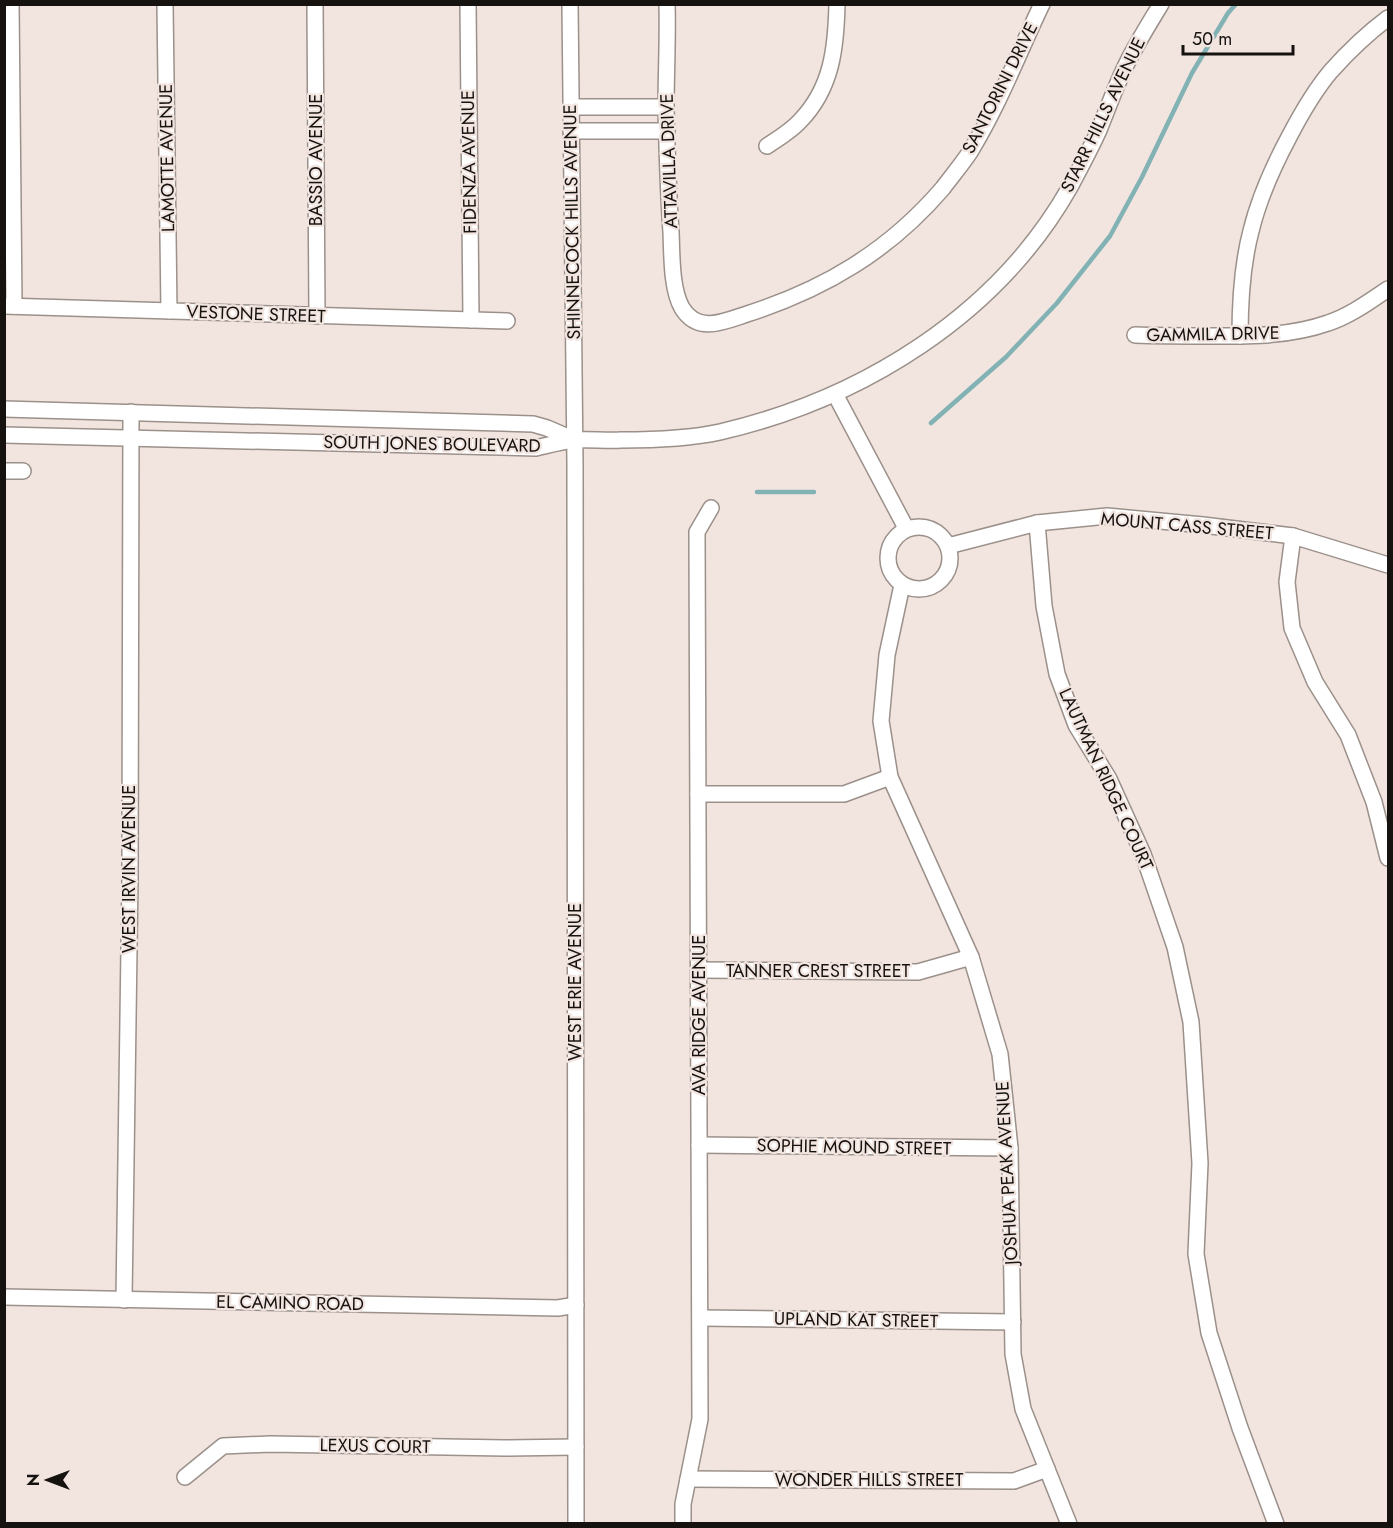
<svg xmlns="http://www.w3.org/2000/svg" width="1393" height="1528" font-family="Jost,sans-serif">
  <rect width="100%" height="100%" fill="#f2e5e0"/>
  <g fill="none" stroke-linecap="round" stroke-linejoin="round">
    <!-- stream -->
    <g stroke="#82b2b4" stroke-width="4.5">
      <polyline points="931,423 1006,357 1057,303 1110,236 1142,177 1192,73 1228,13 1236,4"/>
      <polyline points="757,492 814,492"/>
    </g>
    <!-- minor casing -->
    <g stroke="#9b908a" stroke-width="18">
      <g id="minor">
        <polyline points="11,4 14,306"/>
        <polyline points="165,4 169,311"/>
        <polyline points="315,4 317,316"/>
        <polyline points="468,4 471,320"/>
        <polyline points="570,4 575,463 576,1524"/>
        <path d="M667,4C668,39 666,74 666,109C667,150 668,191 671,232C672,254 671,289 682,308C698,334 723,322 747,314C825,289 889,251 943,188C952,176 962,164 970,152C999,105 1018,54 1042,4"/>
        <polyline points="571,107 666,107"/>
        <polyline points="571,131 667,131"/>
        <path d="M767,146C779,138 791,131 800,121C832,88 836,48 837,4"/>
        <polyline points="4,306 507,321"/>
        <path d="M1135,335C1161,336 1187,336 1214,336C1253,336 1291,336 1328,323C1350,316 1370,301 1388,289"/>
        <path d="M1240,336C1240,301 1242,265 1251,231C1259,198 1273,167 1289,137C1301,114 1314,91 1331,71C1348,52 1368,33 1388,18"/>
        <polyline points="835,394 906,528"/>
        <polyline points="4,409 533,424 547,428 575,440"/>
        <path d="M4,435L536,448C549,445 562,441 576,440C591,439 606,441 621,440C654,440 688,439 720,432C862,399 997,316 1070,187C1080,168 1090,150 1099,130C1108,108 1116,85 1127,63C1137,43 1149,24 1161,4"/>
        <polyline points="4,471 23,471"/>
        <polyline points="1037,523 1044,606 1057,674 1076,725 1109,779 1143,854 1175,947 1191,1022 1200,1163 1196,1254 1209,1333 1240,1428 1276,1524"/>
        <circle cx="919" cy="558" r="31"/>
        <polyline points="1293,536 1287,582 1292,628 1315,682 1348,735 1374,802 1388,858"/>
        <polyline points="948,546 1037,523 1107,516 1203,525 1293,536 1388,565"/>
        <polyline points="902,585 887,655 881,721 890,777 971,957 1000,1054 1010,1148 1013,1354 1023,1409 1069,1524"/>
        <polyline points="698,794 844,794 890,777"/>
        <polyline points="699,970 918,972 971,957"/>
        <polyline points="699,1145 1010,1148"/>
        <polyline points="4,1297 558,1308 576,1305"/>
        <polyline points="124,1300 130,878 131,412"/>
        <polyline points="700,1318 1013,1322"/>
        <polyline points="185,1477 223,1446 270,1444 505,1448 576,1447"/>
        <polyline points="688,1479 1014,1481 1047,1469"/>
        <polyline points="683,1524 683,1504 700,1419 697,532 711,508"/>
      </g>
    </g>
    <!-- minor -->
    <use href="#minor" stroke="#fff" stroke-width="15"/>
  </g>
  <g text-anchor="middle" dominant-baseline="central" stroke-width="4.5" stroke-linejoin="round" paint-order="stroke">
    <!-- street labels -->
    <g font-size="18" fill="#161210" stroke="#f2e5e0">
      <text transform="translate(1000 88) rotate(-63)">SANTORINI DRIVE</text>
      <text transform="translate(1103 115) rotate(-64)">STARR HILLS AVENUE</text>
      <text transform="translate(167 158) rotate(-91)">LAMOTTE AVENUE</text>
      <text transform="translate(316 160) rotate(-90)">BASSIO AVENUE</text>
      <text transform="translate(669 161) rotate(-92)">ATTAVILLA DRIVE</text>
      <text transform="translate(469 162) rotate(-91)">FIDENZA AVENUE</text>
      <text transform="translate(572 222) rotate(-91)">SHINNECOCK HILLS AVENUE</text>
      <text transform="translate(256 314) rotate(2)">VESTONE STREET</text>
      <text transform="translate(1213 334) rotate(-1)">GAMMILA DRIVE</text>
      <text transform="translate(432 444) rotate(1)">SOUTH JONES BOULEVARD</text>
      <text transform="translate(1187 526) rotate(5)">MOUNT CASS STREET</text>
      <text transform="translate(1106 779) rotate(65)">LAUTMAN RIDGE COURT</text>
      <text transform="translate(129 869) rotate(-90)">WEST IRVIN AVENUE</text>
      <text x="818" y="971">TANNER CREST STREET</text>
      <text transform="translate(575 982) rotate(-90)">WEST ERIE AVENUE</text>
      <text transform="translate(699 1015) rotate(-90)">AVA RIDGE AVENUE</text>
      <text transform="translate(854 1147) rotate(1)">SOPHIE MOUND STREET</text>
      <text transform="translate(1007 1173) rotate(-93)">JOSHUA PEAK AVENUE</text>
      <text transform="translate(290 1303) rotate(1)">EL CAMINO ROAD</text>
      <text transform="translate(856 1320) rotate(1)">UPLAND KAT STREET</text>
      <text transform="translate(375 1446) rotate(1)">LEXUS COURT</text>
      <text x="869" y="1480">WONDER HILLS STREET</text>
    </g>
  </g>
  <!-- border -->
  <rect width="1393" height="1528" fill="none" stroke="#161210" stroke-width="12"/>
  <!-- north arrow -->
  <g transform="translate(48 1480) rotate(270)" stroke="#f2e5e0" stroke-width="4.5" paint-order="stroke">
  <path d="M0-4.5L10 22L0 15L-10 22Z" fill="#161210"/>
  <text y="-9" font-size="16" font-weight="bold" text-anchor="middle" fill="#161210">N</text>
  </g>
  <!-- scale -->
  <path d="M1183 45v9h110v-9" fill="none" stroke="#161210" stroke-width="3"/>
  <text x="1192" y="45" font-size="18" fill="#161210" stroke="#f2e5e0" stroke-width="4.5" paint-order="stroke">50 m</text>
</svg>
